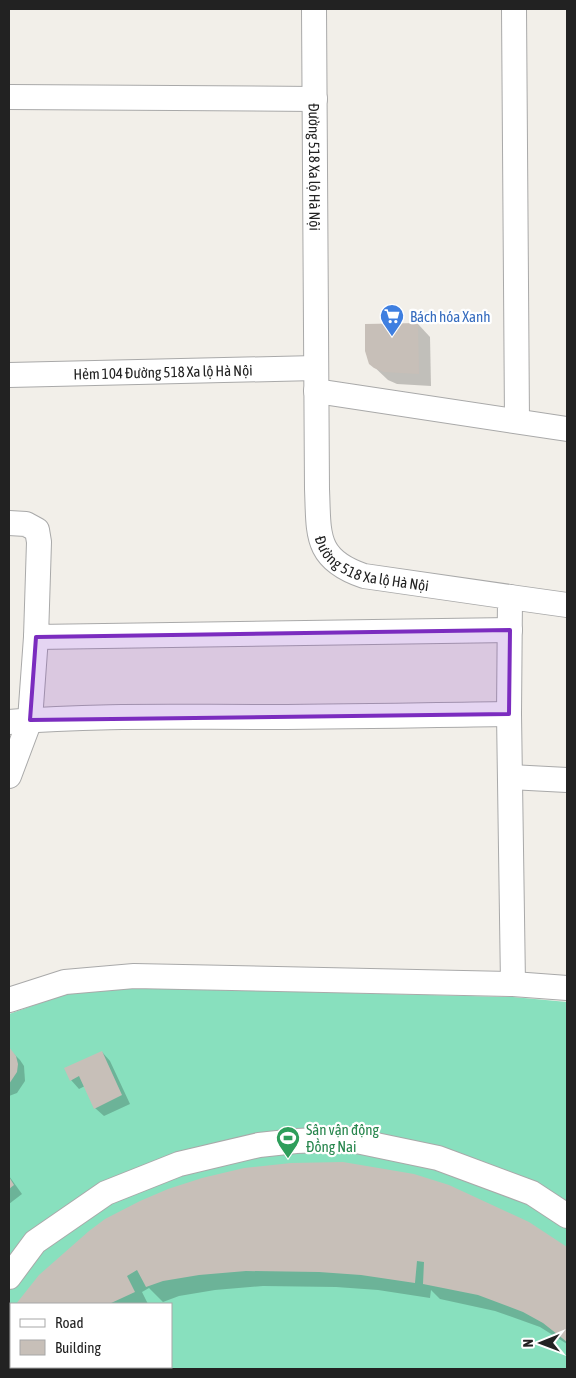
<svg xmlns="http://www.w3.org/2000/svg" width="576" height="1378" font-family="'Asap Condensed',sans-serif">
  <rect width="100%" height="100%" fill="#f2efe9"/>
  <!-- pitch -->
  <path fill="#88e0be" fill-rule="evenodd" d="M134,988L513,997L567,1002V1369H9V1014L66,994ZM11,1304H171V1367H11Z"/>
  <!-- shadow -->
  <g fill="#0003">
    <polygon points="418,324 430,337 431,386 397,384 388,380 370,363"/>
    <polygon points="9,1049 20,1060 24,1066 25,1081 17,1093 9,1096"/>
    <polygon points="102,1052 110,1061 130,1104 104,1116 95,1108 85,1086 79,1089 71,1080"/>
    <polygon points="9,1176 22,1194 9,1204"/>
    <polygon points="529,1223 567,1248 567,1344 540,1327 495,1311 440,1299 431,1290 430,1298 378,1290 336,1287 263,1286 215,1290 179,1296 163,1302 149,1288 142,1292 148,1304 18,1304 40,1276"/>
    <polygon points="11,1315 11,1367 79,1367 78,1369 9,1369 9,1320"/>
  </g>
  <!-- building -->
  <g fill="#c7bfb8">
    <polygon points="418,323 419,374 384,372 374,368 369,364 365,351 365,324"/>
    <polygon points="9,1047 16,1056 18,1064 17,1072 9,1084"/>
    <polygon points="102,1051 122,1095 94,1109 79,1076 70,1081 64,1068"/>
    <polygon points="343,1162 414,1174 449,1185 529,1222 567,1247 567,1342 543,1323 523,1312 478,1295 423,1284 424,1262 417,1261 415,1283 361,1275 319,1272 246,1271 199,1275 163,1281 146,1287 137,1270 127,1276 135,1292 109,1304 16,1304 39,1275 89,1231 105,1219 140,1201 168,1189 202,1178 244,1168 291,1163"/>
    <polygon points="9,1177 14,1185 9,1189"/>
    <polygon points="11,1313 11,1367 54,1367 52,1369 9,1369 9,1317"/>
  </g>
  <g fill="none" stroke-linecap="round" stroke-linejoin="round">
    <!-- minor casing -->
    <g stroke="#a9a9a9" stroke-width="26">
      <g id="minor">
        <path id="s1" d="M314,9L317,489C319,534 314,559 364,576L510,597L509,714L513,984"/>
        <polyline points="514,9 517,421"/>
        <polyline points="9,97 315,99"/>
        <path id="s2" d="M9,375L316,368"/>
        <polyline points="316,391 567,429"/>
        <polyline points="9,523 26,524 37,530 39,542 36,637 510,630"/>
        <polyline points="510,597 567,605"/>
        <path d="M9,722C91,715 173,717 255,717C340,717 424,715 509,714"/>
        <polyline points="9,776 30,720 36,637"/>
        <polyline points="510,777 567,780"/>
        <polyline points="9,1000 65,982 134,976 513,984 567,988"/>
        <polyline points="9,1277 35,1242 106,1193 179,1164 259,1145 296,1141 347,1139 438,1158 532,1193 567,1216"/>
      </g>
    </g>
    <!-- minor -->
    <use href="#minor" stroke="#fff" stroke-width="24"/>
  </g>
  <!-- marked area -->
  <path fill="#7b2cbf" fill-opacity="0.2" stroke="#7b2cbf" stroke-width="4" stroke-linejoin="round" d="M510,630L509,714L30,720L36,637Z"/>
  <!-- icons -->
  <defs>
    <g id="supermarket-pin" transform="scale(1.25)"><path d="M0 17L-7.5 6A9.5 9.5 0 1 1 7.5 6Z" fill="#3f7fe0" stroke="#fff"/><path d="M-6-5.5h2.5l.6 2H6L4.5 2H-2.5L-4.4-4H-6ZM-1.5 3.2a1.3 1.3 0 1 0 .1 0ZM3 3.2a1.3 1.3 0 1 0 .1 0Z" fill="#fff"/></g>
    <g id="stadium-pin" transform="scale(1.25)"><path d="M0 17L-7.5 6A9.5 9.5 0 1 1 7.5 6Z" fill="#2e9e5b" stroke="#fff"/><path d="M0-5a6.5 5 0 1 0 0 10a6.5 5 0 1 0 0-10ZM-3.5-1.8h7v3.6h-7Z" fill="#fff"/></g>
  </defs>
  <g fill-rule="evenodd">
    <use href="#supermarket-pin" x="392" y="316"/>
    <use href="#stadium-pin" x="288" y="1138"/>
  </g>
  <g text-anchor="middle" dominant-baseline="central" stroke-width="4.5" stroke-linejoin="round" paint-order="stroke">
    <!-- street labels -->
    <g font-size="15" fill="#222" stroke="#fff">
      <text stroke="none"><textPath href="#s1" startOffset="158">Đường 518 Xa lộ Hà Nội</textPath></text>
      <text stroke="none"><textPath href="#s2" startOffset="154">Hẻm 104 Đường 518 Xa lộ Hà Nội</textPath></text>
      <text stroke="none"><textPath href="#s1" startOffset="591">Đường 518 Xa lộ Hà Nội</textPath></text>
    </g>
    <!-- shop labels -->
    <g font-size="15" fill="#366cbe" stroke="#fff" text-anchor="start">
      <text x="410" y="316">Bách hóa Xanh</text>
    </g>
    <!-- leisure labels -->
    <g font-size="15" fill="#27864d" stroke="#fff" text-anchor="start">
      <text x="306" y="1129">Sân vận động<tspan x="306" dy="17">Đồng Nai</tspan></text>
    </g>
  </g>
  <!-- border -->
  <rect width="576" height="1378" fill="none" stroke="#222222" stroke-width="20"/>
  <!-- legend -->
  <rect x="10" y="1303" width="162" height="65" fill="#ffffff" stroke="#a7a7a7"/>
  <rect x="20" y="1319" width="25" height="8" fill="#ffffff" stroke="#a7a7a7"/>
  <text x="55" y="1328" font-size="15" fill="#222222">Road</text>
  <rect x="20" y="1340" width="25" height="15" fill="#c7bfb8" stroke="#a7a7a7"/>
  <text x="55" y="1353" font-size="15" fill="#222222">Building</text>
  <!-- north arrow -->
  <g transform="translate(541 1343) rotate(269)" stroke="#ffffff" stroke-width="4" paint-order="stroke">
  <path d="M0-4L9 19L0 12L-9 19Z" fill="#222222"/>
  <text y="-8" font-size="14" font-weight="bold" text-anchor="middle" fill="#222222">N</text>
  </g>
</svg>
